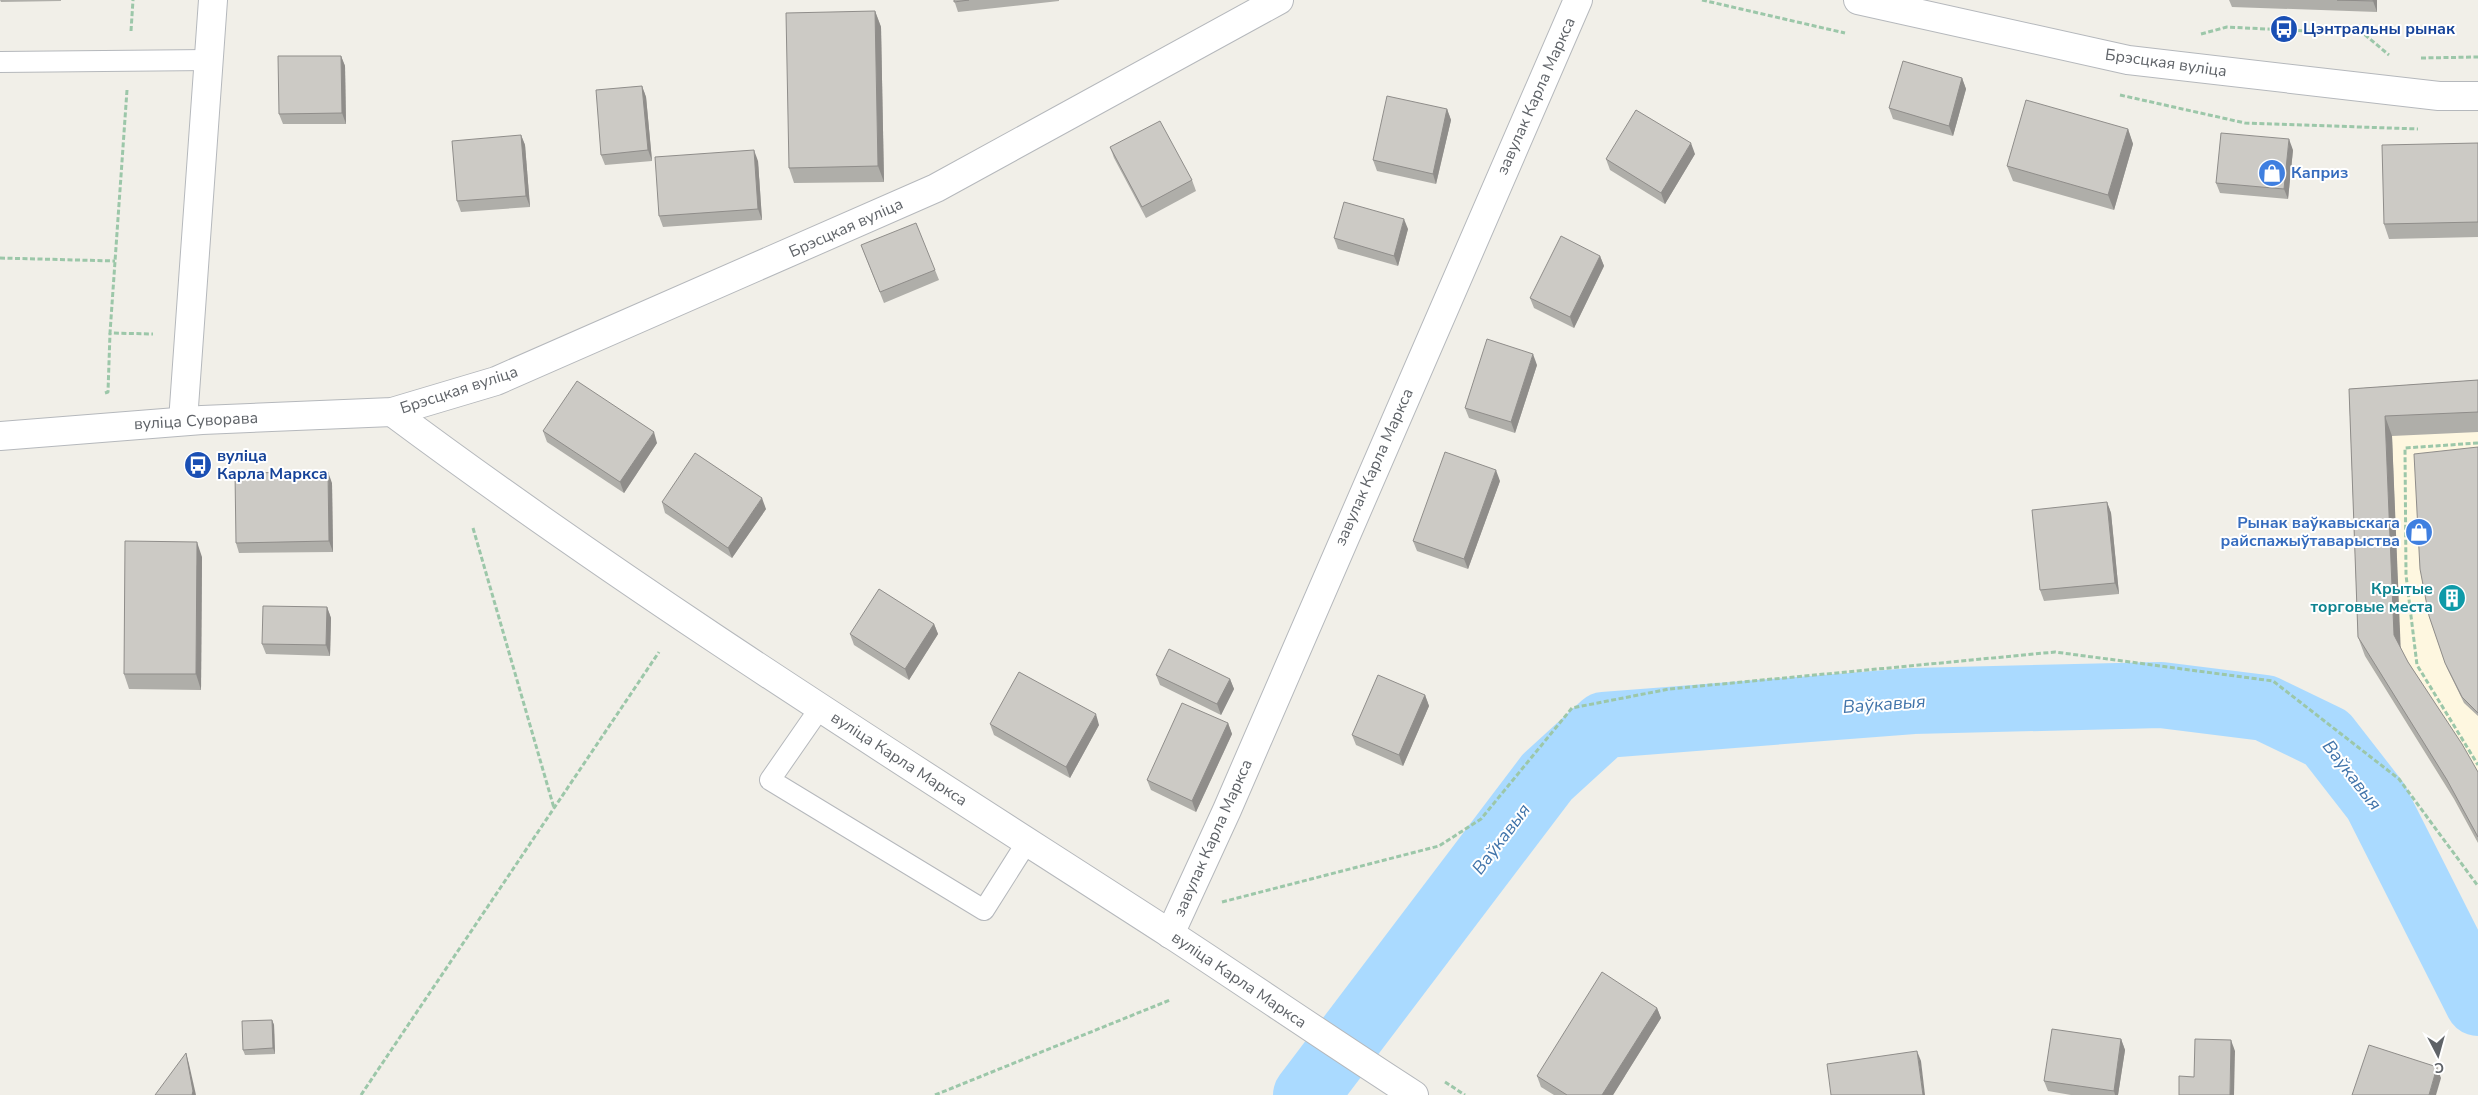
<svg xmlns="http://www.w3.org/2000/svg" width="2478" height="1095" font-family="'Nunito Sans',sans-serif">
  <rect width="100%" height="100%" fill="#f1efe8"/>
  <!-- commercial -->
  <polygon fill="#fef7e0" points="2478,400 2478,843 2454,799 2365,656 2356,408"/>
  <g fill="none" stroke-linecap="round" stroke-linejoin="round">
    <!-- river -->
    <polyline stroke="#aadaff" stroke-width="66" points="1306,1095 1547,777 1604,725 1913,701 2161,695 2265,708 2327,738 2376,801 2478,1003"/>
    <!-- service casing -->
    <g stroke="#b5b8bc" stroke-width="22">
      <g id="service">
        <polyline points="0,62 208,60"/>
        <polyline points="820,708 770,780 984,910 1027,842"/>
      </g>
    </g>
    <!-- minor casing -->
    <g stroke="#b5b8bc" stroke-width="30">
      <polyline id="minor" points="183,421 213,0"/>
    </g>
    <!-- tertiary casing -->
    <g stroke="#b5b8bc" stroke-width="30">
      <g id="tertiary">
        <polyline points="1858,0 2128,60 2439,96 2478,96"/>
        <path d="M392,412C643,599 909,765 1172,935C1253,988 1333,1043 1414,1095"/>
        <polyline points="0,436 202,420 392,412 496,381 936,188 1279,0"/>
        <polyline points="1170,934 1227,810 1578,0"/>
      </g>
    </g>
    <!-- path -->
    <g stroke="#9cc7a9" stroke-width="3" stroke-dasharray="5 2.5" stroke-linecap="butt">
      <polyline points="1702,0 1845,33"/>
      <polyline points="131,31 133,0"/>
      <polyline points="2201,34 2227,27 2364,34 2389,55"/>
      <polyline points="2421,58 2478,57"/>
      <polyline points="127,90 110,333 153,334"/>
      <polyline points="2120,95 2245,123 2418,129"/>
      <polyline points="0,258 115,261"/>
      <polyline points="105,393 108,392 110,333"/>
      <polyline points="2478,443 2405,448 2406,575 2417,665 2478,765"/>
      <polyline points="473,528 554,808"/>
      <polyline points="1222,902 1439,846 1481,819 1572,708 1669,689 2055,652 2273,681 2399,779 2478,886"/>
      <polyline points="1445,1082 1465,1095"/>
      <polyline points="361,1095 659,652"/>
      <polyline points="935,1095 1170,1000"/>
    </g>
    <!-- service -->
    <use href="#service" stroke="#fff" stroke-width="20"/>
    <!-- minor -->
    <use href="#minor" stroke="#fff" stroke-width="28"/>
    <!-- tertiary -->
    <use href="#tertiary" stroke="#fff" stroke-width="28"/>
  </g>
  <!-- wall -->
  <g fill="#afaea9">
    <polygon points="0,0 61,0 61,1 1,2"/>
    <polygon points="954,0 1059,0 1059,1 958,12"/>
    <polygon points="2229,0 2377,0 2377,12 2232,7"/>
    <polygon points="875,11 881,27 884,182 794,183 789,168"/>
    <polygon points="341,56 345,66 346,124 283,124 279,114"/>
    <polygon points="1962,78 1966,89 1953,136 1893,119 1889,108"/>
    <polygon points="642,86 646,97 652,161 605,165 601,155"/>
    <polygon points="1447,109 1451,120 1436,184 1377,171 1373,160"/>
    <polygon points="2128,129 2133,144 2114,210 2013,181 2007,166"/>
    <polygon points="521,135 525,145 530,207 461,212 457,201"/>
    <polygon points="2478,143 2478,237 2389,239 2384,224"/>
    <polygon points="1110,147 1192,180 1196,191 1146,218 1114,158"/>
    <polygon points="2293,150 2288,199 2220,193 2216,183"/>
    <polygon points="1695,154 1665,204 1610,170 1606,159"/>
    <polygon points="758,161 762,220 663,227 659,216"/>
    <polygon points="1408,229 1398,266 1338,249 1334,238"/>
    <polygon points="861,245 935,270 939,280 884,303"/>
    <polygon points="1600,256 1604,266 1574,328 1534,308 1530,298"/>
    <polygon points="1537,365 1515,433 1469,418 1465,408"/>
    <polygon points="2478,380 2478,432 2392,436 2400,648 2408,662 2478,772 2478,843 2454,799 2365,656 2358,637 2349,389"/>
    <polygon points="543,431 657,443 624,493 547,442"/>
    <polygon points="2478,447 2478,716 2464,703 2447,668 2429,616"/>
    <polygon points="1500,481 1468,569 1417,551 1413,541"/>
    <polygon points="332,483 333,552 239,553 236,543"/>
    <polygon points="662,502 766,509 732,558 665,513"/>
    <polygon points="2107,502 2111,513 2119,594 2044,601 2040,590"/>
    <polygon points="202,557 201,690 129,689 124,674"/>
    <polygon points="327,607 331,618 330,656 266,654 262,644"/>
    <polygon points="934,624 938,634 909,680 854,645 850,634"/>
    <polygon points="1156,675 1230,679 1234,689 1221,715 1160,685"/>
    <polygon points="1425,695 1429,706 1403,766 1356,745 1352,735"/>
    <polygon points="1228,723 1232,734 1196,812 1151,790 1147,780"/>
    <polygon points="990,724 1099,725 1070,778 994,735"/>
    <polygon points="1657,1008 1661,1018 1613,1095 1554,1095 1541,1087 1537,1076"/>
    <polygon points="272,1020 274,1025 275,1054 245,1055 243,1050"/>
    <polygon points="2121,1039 2125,1050 2118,1095 2071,1095 2048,1091 2044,1081"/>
  </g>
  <!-- shaded-wall -->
  <g fill="#8f8d8a">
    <polygon points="2373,0 2377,0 2377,12 2373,1"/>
    <polygon points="875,11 881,27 884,182 878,166"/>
    <polygon points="341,56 345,66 346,124 342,113"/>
    <polygon points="1962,78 1966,89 1953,136 1949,126"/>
    <polygon points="642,86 646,97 652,161 648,150"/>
    <polygon points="1447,109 1451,120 1436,184 1433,174"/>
    <polygon points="2128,129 2133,144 2114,210 2108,195"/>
    <polygon points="521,135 525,145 530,207 526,196"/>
    <polygon points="2289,139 2293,150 2288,199 2284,189"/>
    <polygon points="1691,143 1695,154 1665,204 1661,193"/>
    <polygon points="754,150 758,161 762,220 758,209"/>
    <polygon points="1404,219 1408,229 1398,266 1394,256"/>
    <polygon points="1600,256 1604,266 1574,328 1570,317"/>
    <polygon points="1533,354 1537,365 1515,433 1511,422"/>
    <polygon points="2385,416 2392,436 2401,655 2394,635"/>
    <polygon points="654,432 657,443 624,493 620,482"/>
    <polygon points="1496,470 1500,481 1468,569 1464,559"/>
    <polygon points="328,472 332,483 333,552 329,541"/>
    <polygon points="762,498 766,509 732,558 728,548"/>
    <polygon points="2107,502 2111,513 2119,594 2115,583"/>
    <polygon points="197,542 202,557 201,690 196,674"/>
    <polygon points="327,607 331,618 330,656 326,645"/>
    <polygon points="934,624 938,634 909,680 905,669"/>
    <polygon points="1230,679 1234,689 1221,715 1217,704"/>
    <polygon points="1425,695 1429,706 1403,766 1399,755"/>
    <polygon points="1096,714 1099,725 1070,778 1066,767"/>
    <polygon points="1228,723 1232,734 1196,812 1192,801"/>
    <polygon points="1657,1008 1661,1018 1613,1095 1602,1095"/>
    <polygon points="272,1020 274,1025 275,1054 273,1048"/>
    <polygon points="2121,1039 2125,1050 2118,1095 2115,1095 2114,1091"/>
    <polygon points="2231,1040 2235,1051 2234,1095 2230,1095"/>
    <polygon points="1917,1051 1921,1061 1925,1095 1923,1095"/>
    <polygon points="186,1053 189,1064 196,1095 192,1095"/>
    <polygon points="2437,1067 2441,1078 2436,1095 2429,1095"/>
  </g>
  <!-- building -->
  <g fill="#cccac5" stroke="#8f8d8a">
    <polygon points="954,0 969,0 954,2"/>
    <polygon points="2337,0 2373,0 2373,1"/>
    <polygon points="875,11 878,166 789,168 786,13"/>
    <polygon points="278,56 341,56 342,113 279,114"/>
    <polygon points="1903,61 1962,78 1949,126 1889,108"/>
    <polygon points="642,86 648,150 601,155 596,90"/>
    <polygon points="1387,96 1447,109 1433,174 1373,160"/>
    <polygon points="2026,100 2128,129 2108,195 2007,166"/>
    <polygon points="1636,110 1691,143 1661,193 1606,159"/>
    <polygon points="1160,121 1192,180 1142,207 1110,147"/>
    <polygon points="2221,133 2289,139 2284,189 2216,183"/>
    <polygon points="521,135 526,196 457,201 452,141"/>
    <polygon points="2478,143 2478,222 2384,224 2382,145"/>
    <polygon points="754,150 758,209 659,216 655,157"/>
    <polygon points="1344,202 1404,219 1394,256 1334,238"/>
    <polygon points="916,223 935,270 880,292 861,245"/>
    <polygon points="1561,236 1600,256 1570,317 1530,298"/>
    <polygon points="1487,339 1533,354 1511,422 1465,408"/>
    <polygon points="2478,380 2478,412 2385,416 2394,635 2408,662 2462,744 2478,772 2478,837 2447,780 2358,637 2349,389"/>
    <polygon points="577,381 654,432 620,482 543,431"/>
    <polygon points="2478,447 2478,713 2462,697 2445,663 2429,616 2420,569 2414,454"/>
    <polygon points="1445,452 1496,470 1464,559 1413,541"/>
    <polygon points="695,453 762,498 728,548 662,502"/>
    <polygon points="328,472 329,541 236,543 235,473"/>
    <polygon points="2107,502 2115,583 2040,590 2032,510"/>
    <polygon points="125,541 197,542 196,674 124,674"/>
    <polygon points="879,589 934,624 905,669 850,634"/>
    <polygon points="263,606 327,607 326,645 262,644"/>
    <polygon points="1169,649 1230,679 1217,704 1156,675"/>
    <polygon points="1019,672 1096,714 1066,767 990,724"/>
    <polygon points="1378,675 1425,695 1399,755 1352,735"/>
    <polygon points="1182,703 1228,723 1192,801 1147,780"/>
    <polygon points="1602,972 1657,1008 1602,1095 1567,1095 1537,1076"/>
    <polygon points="272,1020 273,1048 243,1050 242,1021"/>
    <polygon points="2052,1029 2121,1039 2114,1091 2044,1081"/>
    <polygon points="2195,1039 2231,1040 2230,1095 2179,1095 2179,1076 2194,1077"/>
    <polygon points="2369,1045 2437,1067 2429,1095 2352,1095"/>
    <polygon points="1917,1051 1923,1095 1831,1095 1827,1064"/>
    <polygon points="186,1053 193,1091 192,1095 155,1095"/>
  </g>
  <!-- icons -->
  <defs>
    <g id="bus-disc" transform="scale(1.4375)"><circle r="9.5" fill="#1a4fb4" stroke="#fff"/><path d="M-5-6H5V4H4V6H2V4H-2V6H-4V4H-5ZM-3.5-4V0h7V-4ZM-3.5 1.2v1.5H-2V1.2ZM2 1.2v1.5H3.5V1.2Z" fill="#fff"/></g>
    <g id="shop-disc" transform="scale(1.4375)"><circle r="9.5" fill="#3f7fe0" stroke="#fff"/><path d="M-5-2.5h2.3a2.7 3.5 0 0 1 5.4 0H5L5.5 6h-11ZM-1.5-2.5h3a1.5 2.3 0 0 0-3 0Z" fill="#fff"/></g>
    <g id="building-disc" transform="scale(1.4375)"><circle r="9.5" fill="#0f9aa8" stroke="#fff"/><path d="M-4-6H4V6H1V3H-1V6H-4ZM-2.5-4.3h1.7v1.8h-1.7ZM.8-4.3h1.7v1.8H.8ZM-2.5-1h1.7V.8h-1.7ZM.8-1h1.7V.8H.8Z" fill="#fff"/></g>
  </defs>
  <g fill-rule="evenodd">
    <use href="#bus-disc" x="2284" y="29"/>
    <use href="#shop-disc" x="2272" y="173"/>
    <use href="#bus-disc" x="198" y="465"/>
    <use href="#shop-disc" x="2419" y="532"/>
    <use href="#building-disc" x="2452" y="598"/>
  </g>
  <g text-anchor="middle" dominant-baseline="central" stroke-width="4" stroke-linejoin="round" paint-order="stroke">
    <!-- transit labels -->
    <g font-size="16" font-weight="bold" fill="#164399" stroke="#fff" text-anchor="start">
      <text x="2303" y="29">Цэнтральны рынак</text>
      <text x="217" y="456">вуліца<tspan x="217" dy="18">Карла Маркса</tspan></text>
    </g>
    <!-- street labels -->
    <g font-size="16" fill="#5f6368" stroke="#fff">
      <text transform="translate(2166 63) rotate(8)">Брэсцкая вуліца</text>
      <text transform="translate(1536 96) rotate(-66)">завулак Карла Маркса</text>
      <text transform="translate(846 228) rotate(-24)">Брэсцкая вуліца</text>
      <text transform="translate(459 390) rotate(-18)">Брэсцкая вуліца</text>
      <text transform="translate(196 421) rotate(-3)">вуліца Суворава</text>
      <text transform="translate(1374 467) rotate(-66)">завулак Карла Маркса</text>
      <text transform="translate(899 759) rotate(33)">вуліца Карла Маркса</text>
      <text transform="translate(1213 838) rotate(-66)">завулак Карла Маркса</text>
      <text transform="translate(1239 980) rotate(34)">вуліца Карла Маркса</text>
    </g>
    <!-- shop labels -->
    <g font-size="16" font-weight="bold" fill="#366cbe" stroke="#fff" text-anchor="start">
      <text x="2291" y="173">Каприз</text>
      <text x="2400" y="523" text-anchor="end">Рынак ваўкавыскага<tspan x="2400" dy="18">райспажыўтаварыства</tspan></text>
    </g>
    <!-- culture labels -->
    <g font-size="16" font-weight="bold" fill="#0d838f" stroke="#fff" text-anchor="end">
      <text x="2433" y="589">Крытые<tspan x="2433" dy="18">торговые места</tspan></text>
    </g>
    <!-- water labels -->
    <g font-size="18" font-style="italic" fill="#4174aa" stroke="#fff">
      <text transform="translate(1884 704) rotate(-4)">Ваўкавыя</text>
      <text transform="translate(2352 775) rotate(52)">Ваўкавыя</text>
      <text transform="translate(1501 839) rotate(-53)">Ваўкавыя</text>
    </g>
  </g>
  <!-- north arrow -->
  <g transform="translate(2438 1055) rotate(174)" stroke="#ffffff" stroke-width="4" paint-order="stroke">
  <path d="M0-4L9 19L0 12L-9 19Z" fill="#5f6368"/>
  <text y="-8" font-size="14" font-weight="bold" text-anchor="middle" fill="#5f6368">С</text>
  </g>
</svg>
